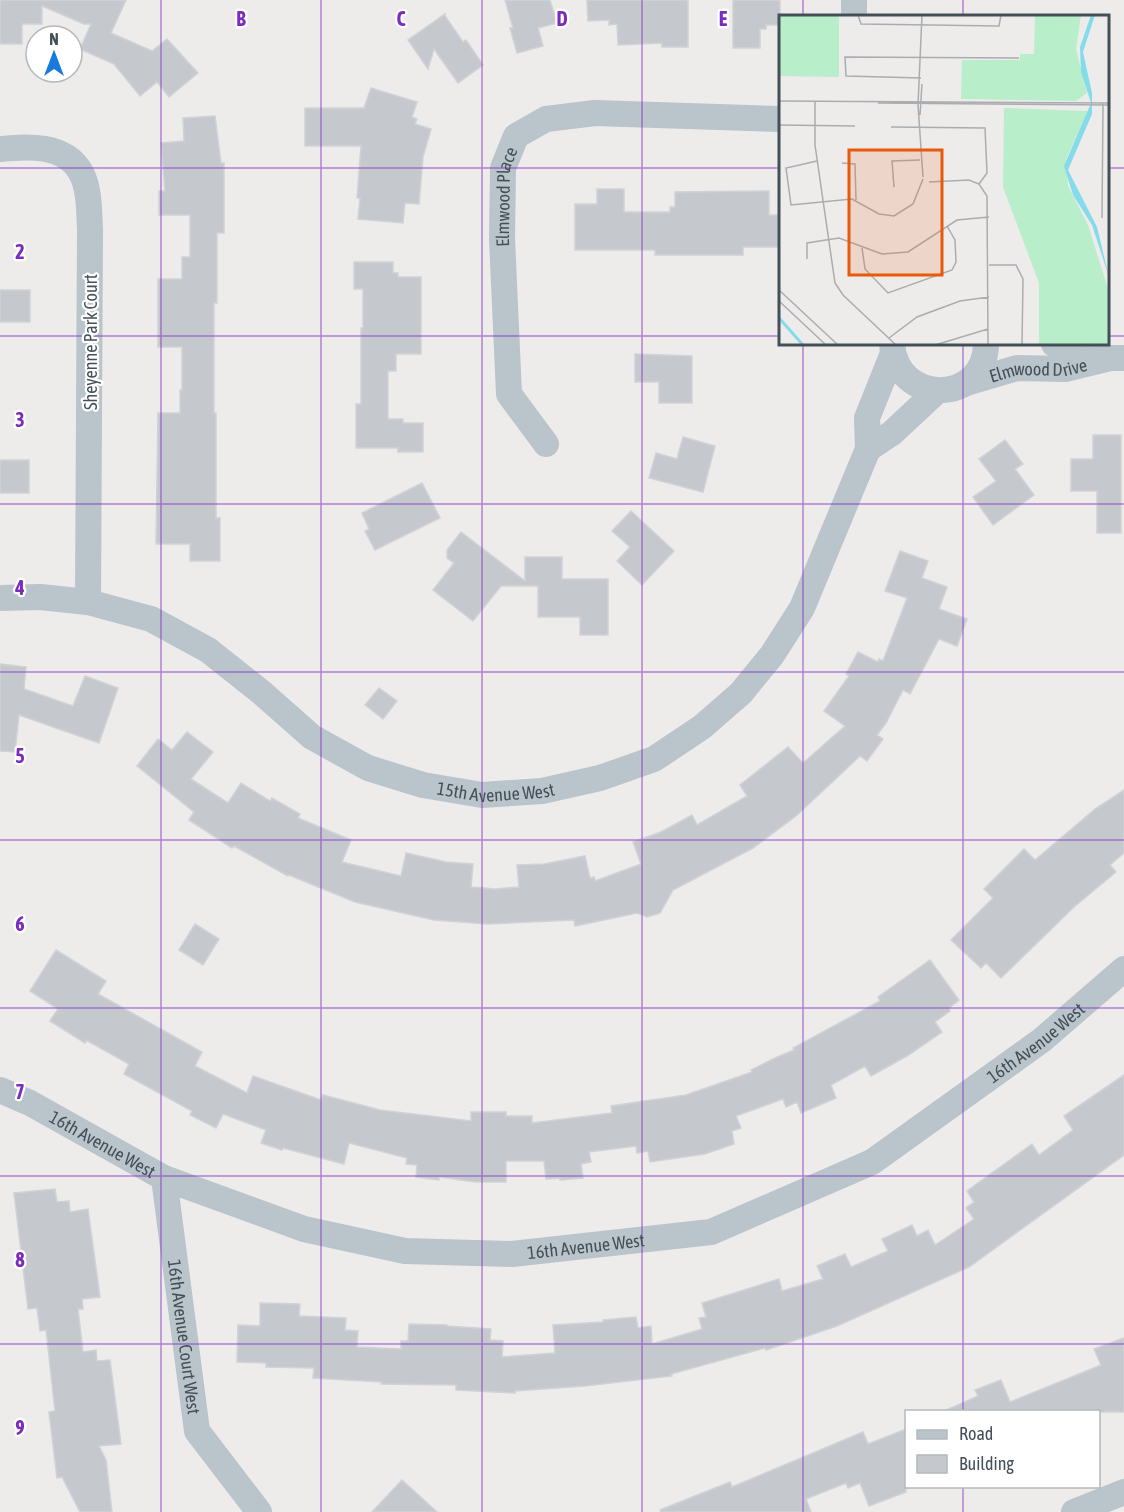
<svg xmlns="http://www.w3.org/2000/svg" width="1124" height="1512" font-family="'Asap Condensed',sans-serif">
  <rect width="100%" height="100%" fill="#eeebeb"/>
  <!-- building -->
  <g fill="#c5c9ce" stroke="#cfd2d7" stroke-width="1.5">
    <polygon points="0,0 126,0 111,33 152,51 167,39 198,73 169,97 157,82 140,96 114,64 80,49 91,24 84,24 42,6 42,24 22,24 22,44 0,44"/>
    <polygon points="505,0 550,0 557,23 538,28 543,46 517,53 510,28 513,28"/>
    <polygon points="587,0 688,0 688,47 662,47 662,43 618,45 617,24 609,25 609,20 588,21"/>
    <polygon points="733,0 780,0 780,25 766,25 766,29 760,29 760,48 733,48"/>
    <polygon points="445,14 445,16 463,42 466,40 483,65 458,83 434,49 428,69 408,40"/>
    <polygon points="371,88 417,102 412,117 417,119 415,124 431,129 423,157 419,204 405,203 403,223 358,219 360,198 357,198 361,146 305,146 305,108 364,108"/>
    <polygon points="215,116 221,163 224,163 224,233 217,233 217,303 214,303 214,413 216,413 216,518 220,518 220,561 190,561 190,544 156,544 158,413 180,413 180,390 182,390 182,347 158,347 158,279 182,279 182,257 190,257 190,215 159,215 159,191 165,191 161,143 184,141 183,118"/>
    <polygon points="597,189 624,189 624,212 670,212 670,207 675,207 675,192 769,191 769,215 780,215 780,247 743,247 743,255 655,255 655,250 575,250 575,204 597,204"/>
    <polygon points="354,262 393,262 393,273 398,273 398,277 421,277 421,354 396,354 396,371 388,371 388,419 403,419 403,423 423,423 423,452 398,452 398,448 356,448 356,404 361,404 361,328 363,328 363,289 354,289"/>
    <rect x="0" y="290" width="30" height="32"/>
    <polygon points="635,354 692,356 692,403 659,403 659,382 635,382"/>
    <polygon points="1093,435 1121,435 1121,533 1097,533 1097,491 1071,491 1071,459 1093,459"/>
    <polygon points="683,437 715,446 703,492 649,478 656,453 677,459"/>
    <polygon points="1005,440 1023,464 1015,469 1034,495 993,525 973,497 996,481 979,459"/>
    <rect x="0" y="460" width="29" height="33"/>
    <polygon points="422,483 440,518 375,550 365,531 369,529 362,513"/>
    <polygon points="631,511 674,551 642,585 617,561 630,547 612,531"/>
    <polygon points="461,532 525,581 525,557 562,557 562,579 608,579 608,635 580,635 580,617 538,617 538,586 501,586 473,621 433,590 454,563 447,558 447,550"/>
    <polygon points="900,551 928,561 922,578 947,587 939,609 967,619 957,646 939,639 910,694 903,690 886,723 877,735 883,739 867,761 860,756 796,816 753,848 673,890 660,913 647,917 637,913 575,926 574,920 487,924 434,920 355,902 289,875 288,876 234,846 232,848 189,820 194,812 137,766 158,739 172,750 187,732 213,752 191,779 228,803 241,783 270,801 272,798 300,814 298,818 351,840 342,862 401,876 406,853 446,862 473,864 471,887 495,889 519,887 517,865 544,864 585,856 590,878 594,877 595,881 641,864 633,842 661,832 692,815 697,825 747,796 740,785 788,747 803,763 845,726 824,711 849,676 846,674 858,652 878,662 879,659 883,661 907,598 885,591"/>
    <polygon points="0,664 26,667 24,689 73,706 85,676 118,688 99,743 19,715 15,752 0,751"/>
    <polygon points="379,688 397,701 383,719 365,705"/>
    <polygon points="1124,790 1124,853 1110,865 1116,872 1074,907 1001,978 986,963 981,968 951,940 993,898 984,889 1024,849 1035,860 1095,809"/>
    <polygon points="195,924 219,939 203,965 179,950"/>
    <polygon points="56,950 106,981 98,994 202,1052 195,1066 247,1093 253,1076 321,1100 323,1095 380,1110 471,1121 471,1112 506,1112 506,1116 532,1116 532,1123 612,1113 611,1106 686,1095 752,1072 751,1070 775,1058 794,1050 793,1048 880,1001 878,997 930,960 959,1000 949,1008 950,1011 935,1022 942,1032 907,1056 871,1076 865,1066 831,1085 836,1098 801,1113 797,1102 786,1107 783,1099 736,1116 741,1128 732,1131 734,1144 705,1154 650,1162 648,1151 637,1153 636,1146 589,1152 591,1162 581,1164 583,1178 560,1180 560,1178 546,1179 544,1161 506,1161 506,1182 476,1182 439,1177 439,1180 416,1177 417,1165 406,1164 407,1158 349,1143 344,1164 283,1148 282,1150 261,1143 266,1130 223,1114 216,1128 190,1115 192,1111 124,1074 129,1064 86,1040 85,1043 50,1021 58,1009 30,991"/>
    <polygon points="1124,1075 1124,1155 969,1267 837,1326 766,1350 765,1348 671,1374 672,1376 585,1386 515,1391 515,1393 456,1390 456,1385 381,1384 382,1382 313,1378 314,1368 266,1367 266,1363 237,1362 238,1325 260,1326 260,1303 300,1304 299,1316 346,1318 345,1330 358,1331 357,1347 401,1349 401,1341 408,1341 409,1324 447,1325 447,1326 491,1329 490,1340 503,1341 502,1357 555,1353 553,1325 603,1322 603,1320 636,1317 638,1328 651,1326 652,1344 702,1329 699,1318 706,1317 702,1303 779,1279 782,1291 823,1279 817,1266 845,1254 851,1267 888,1251 882,1239 912,1225 917,1236 928,1230 935,1245 974,1219 966,1208 974,1202 967,1191 1032,1144 1039,1155 1073,1130 1064,1116"/>
    <polygon points="55,1189 57,1202 69,1201 70,1212 88,1209 100,1297 82,1299 83,1309 78,1309 83,1352 96,1350 97,1361 110,1360 121,1444 99,1446 106,1460 112,1512 80,1512 62,1477 57,1478 49,1412 55,1411 46,1330 40,1331 37,1308 28,1309 14,1193"/>
    <polygon points="1124,1338 1124,1412 942,1412 978,1396 975,1390 1001,1380 1010,1402 1101,1365 1094,1349"/>
    <polygon points="906,1429 906,1492 869,1506 860,1483 848,1488 846,1483 806,1499 811,1512 661,1512 660,1510 730,1482 732,1487 863,1432 868,1444"/>
    <polygon points="402,1480 437,1512 372,1512"/>
  </g>
  <g fill="none" stroke-linecap="round" stroke-linejoin="round">
    <!-- street -->
    <g stroke="#b9c4cb" stroke-width="26">
      <polyline points="854,16 854,0"/>
      <path d="M0,149C27,146 64,144 80,171C90,187 89,212 90,230L88,602"/>
      <path d="M892,344C897,406 985,405 986,344"/>
      <polyline points="1054,344 1106,357"/>
      <path id="s1" d="M966,383L1017,368L1065,369L1110,358H1124"/>
      <path id="s2" d="M546,444L509,394L502,239L503,168L516,136L546,119L595,113L780,119"/>
      <polyline points="868,449 892,433 937,391"/>
      <path id="s3" d="M0,598L40,597L88,602L151,619L208,650L261,692L312,737L368,768L423,785L482,795L542,791L600,778L654,759L702,727L741,693L772,655L802,608L868,449L867,418L893,353"/>
      <path id="s4" d="M0,1090L30,1103L164,1178L304,1229L405,1251L512,1254L711,1232L872,1162L1042,1040L1124,969"/>
      <path id="s5" d="M164,1178L197,1431L259,1512"/>
      <polyline points="1074,1512 1124,1492"/>
    </g>
  </g>
  <!-- grid -->
  <path fill="none" stroke="#7b2cbf" stroke-width="1.5" stroke-opacity="0.55" d="M161,0V1512M321,0V1512M482,0V1512M642,0V1512M803,0V16M963,0V16M0,168H780M1108,168H1124M0,336H780M1108,336H1124M803,344V1512M963,344V1412M0,504H1124M0,672H1124M0,840H1124M0,1008H1124M0,1176H1124M0,1344H1124M963,1486V1512"/>
  <g text-anchor="middle" dominant-baseline="central" stroke-width="4.5" stroke-linejoin="round" paint-order="stroke">
    <!-- street labels -->
    <g font-size="18" fill="#445058" stroke="#fff">
      <text stroke="none"><textPath href="#s2" startOffset="260">Elmwood Place</textPath></text>
      <text transform="translate(90 342) rotate(-90)">Sheyenne Park Court</text>
      <text stroke="none"><textPath href="#s1" startOffset="74">Elmwood Drive</textPath></text>
      <text stroke="none"><textPath href="#s3" startOffset="549">15th Avenue West</textPath></text>
      <text stroke="none"><textPath href="#s4" startOffset="1124">16th Avenue West</textPath></text>
      <text stroke="none"><textPath href="#s4" startOffset="116">16th Avenue West</textPath></text>
      <text stroke="none"><textPath href="#s4" startOffset="620">16th Avenue West</textPath></text>
      <text stroke="none"><textPath href="#s5" startOffset="160">16th Avenue Court West</textPath></text>
    </g>
  </g>
  <!-- overview -->
  <g transform="translate(779 15)">
    <rect width="330" height="330" fill="#eeebeb"/>
    <path d="M0,0H60V62L0,61ZM256,0H302L297,34L308,78L297,86L182,84L183,45H241V39H255ZM225,93L309,96L287,144L289,171L309,210L330,277V330H260V268L224,172Z" fill="#b8eec9"/>
    <path d="M312,0H316L304,37L313,78V99L289,155L318,212L330,262L313,210L294,180L285,151L312,88L302,57L301,32Z" fill="#84dceb"/>
    <path fill="none" stroke="#84dceb" stroke-width="3" d="M0,303L24,330"/>
    <path fill="none" stroke="#aaadb0" stroke-width="1.5" d="M79,0L82,9L220,11L222,0M143,0L139,90L144,162M142,63L67,61L66,42L240,43M0,86L330,88M36,86V130L56,268L64,280L117,330M99,88L330,90M141,100L143,69M1,110L76,111M112,112L206,113L208,158L200,169M38,146L7,153L12,190L73,184L100,199L115,201L134,189L144,164M63,148L76,149L77,185M150,167L190,165L200,169L208,181L209,330M115,172L113,146L141,145M323,203L324,88M83,233L86,254L109,278L173,255L177,247L176,225L168,211M28,244V228L60,223L103,239L129,237L178,205L210,202M210,250H237L244,264L243,330M0,275L59,330M0,286L47,330M110,323L138,302L181,286L210,282M156,330L209,314"/>
    <path fill="#e8590c" fill-opacity="0.15" stroke="#e8590c" stroke-width="3" d="M70,135H163V260H70Z"/>
    <rect width="330" height="330" fill="none" stroke="#445058" stroke-width="3"/>
  </g>
  <g font-size="20" text-anchor="middle" font-weight="bold" fill="#7b2cbf" stroke="#fff" stroke-width="4.5" stroke-linejoin="round" paint-order="stroke">
    <text x="241" y="26">B</text>
    <text x="401" y="26">C</text>
    <text x="562" y="26">D</text>
    <text x="723" y="26">E</text>
    <text x="20" y="259">2</text>
    <text x="20" y="427">3</text>
    <text x="20" y="595">4</text>
    <text x="20" y="763">5</text>
    <text x="20" y="931">6</text>
    <text x="20" y="1099">7</text>
    <text x="20" y="1267">8</text>
    <text x="20" y="1435">9</text>
  </g>
  <!-- legend -->
  <rect x="905" y="1410" width="195" height="78" fill="#ffffff" stroke="#b4b9bc" stroke-width="1.5"/>
  <rect x="917" y="1430" width="30" height="9" fill="#b9c4cb" stroke="#b4b9bc" stroke-width="1.5"/>
  <text x="959" y="1440" font-size="18" fill="#445058">Road</text>
  <rect x="917" y="1455" width="30" height="18" fill="#c5c9ce" stroke="#b4b9bc" stroke-width="1.5"/>
  <text x="959" y="1470" font-size="18" fill="#445058">Building</text>
  <!-- north arrow -->
  <g transform="translate(54 54)"><circle r="28" fill="#ffffff" stroke="#b4b9bc" stroke-width="1.5"/>
  <path d="M0-4.5L10 22L0 15L-10 22Z" fill="#197adb"/>
  <text y="-9" font-size="16" font-weight="bold" text-anchor="middle" fill="#445058">N</text>
  </g>
</svg>
